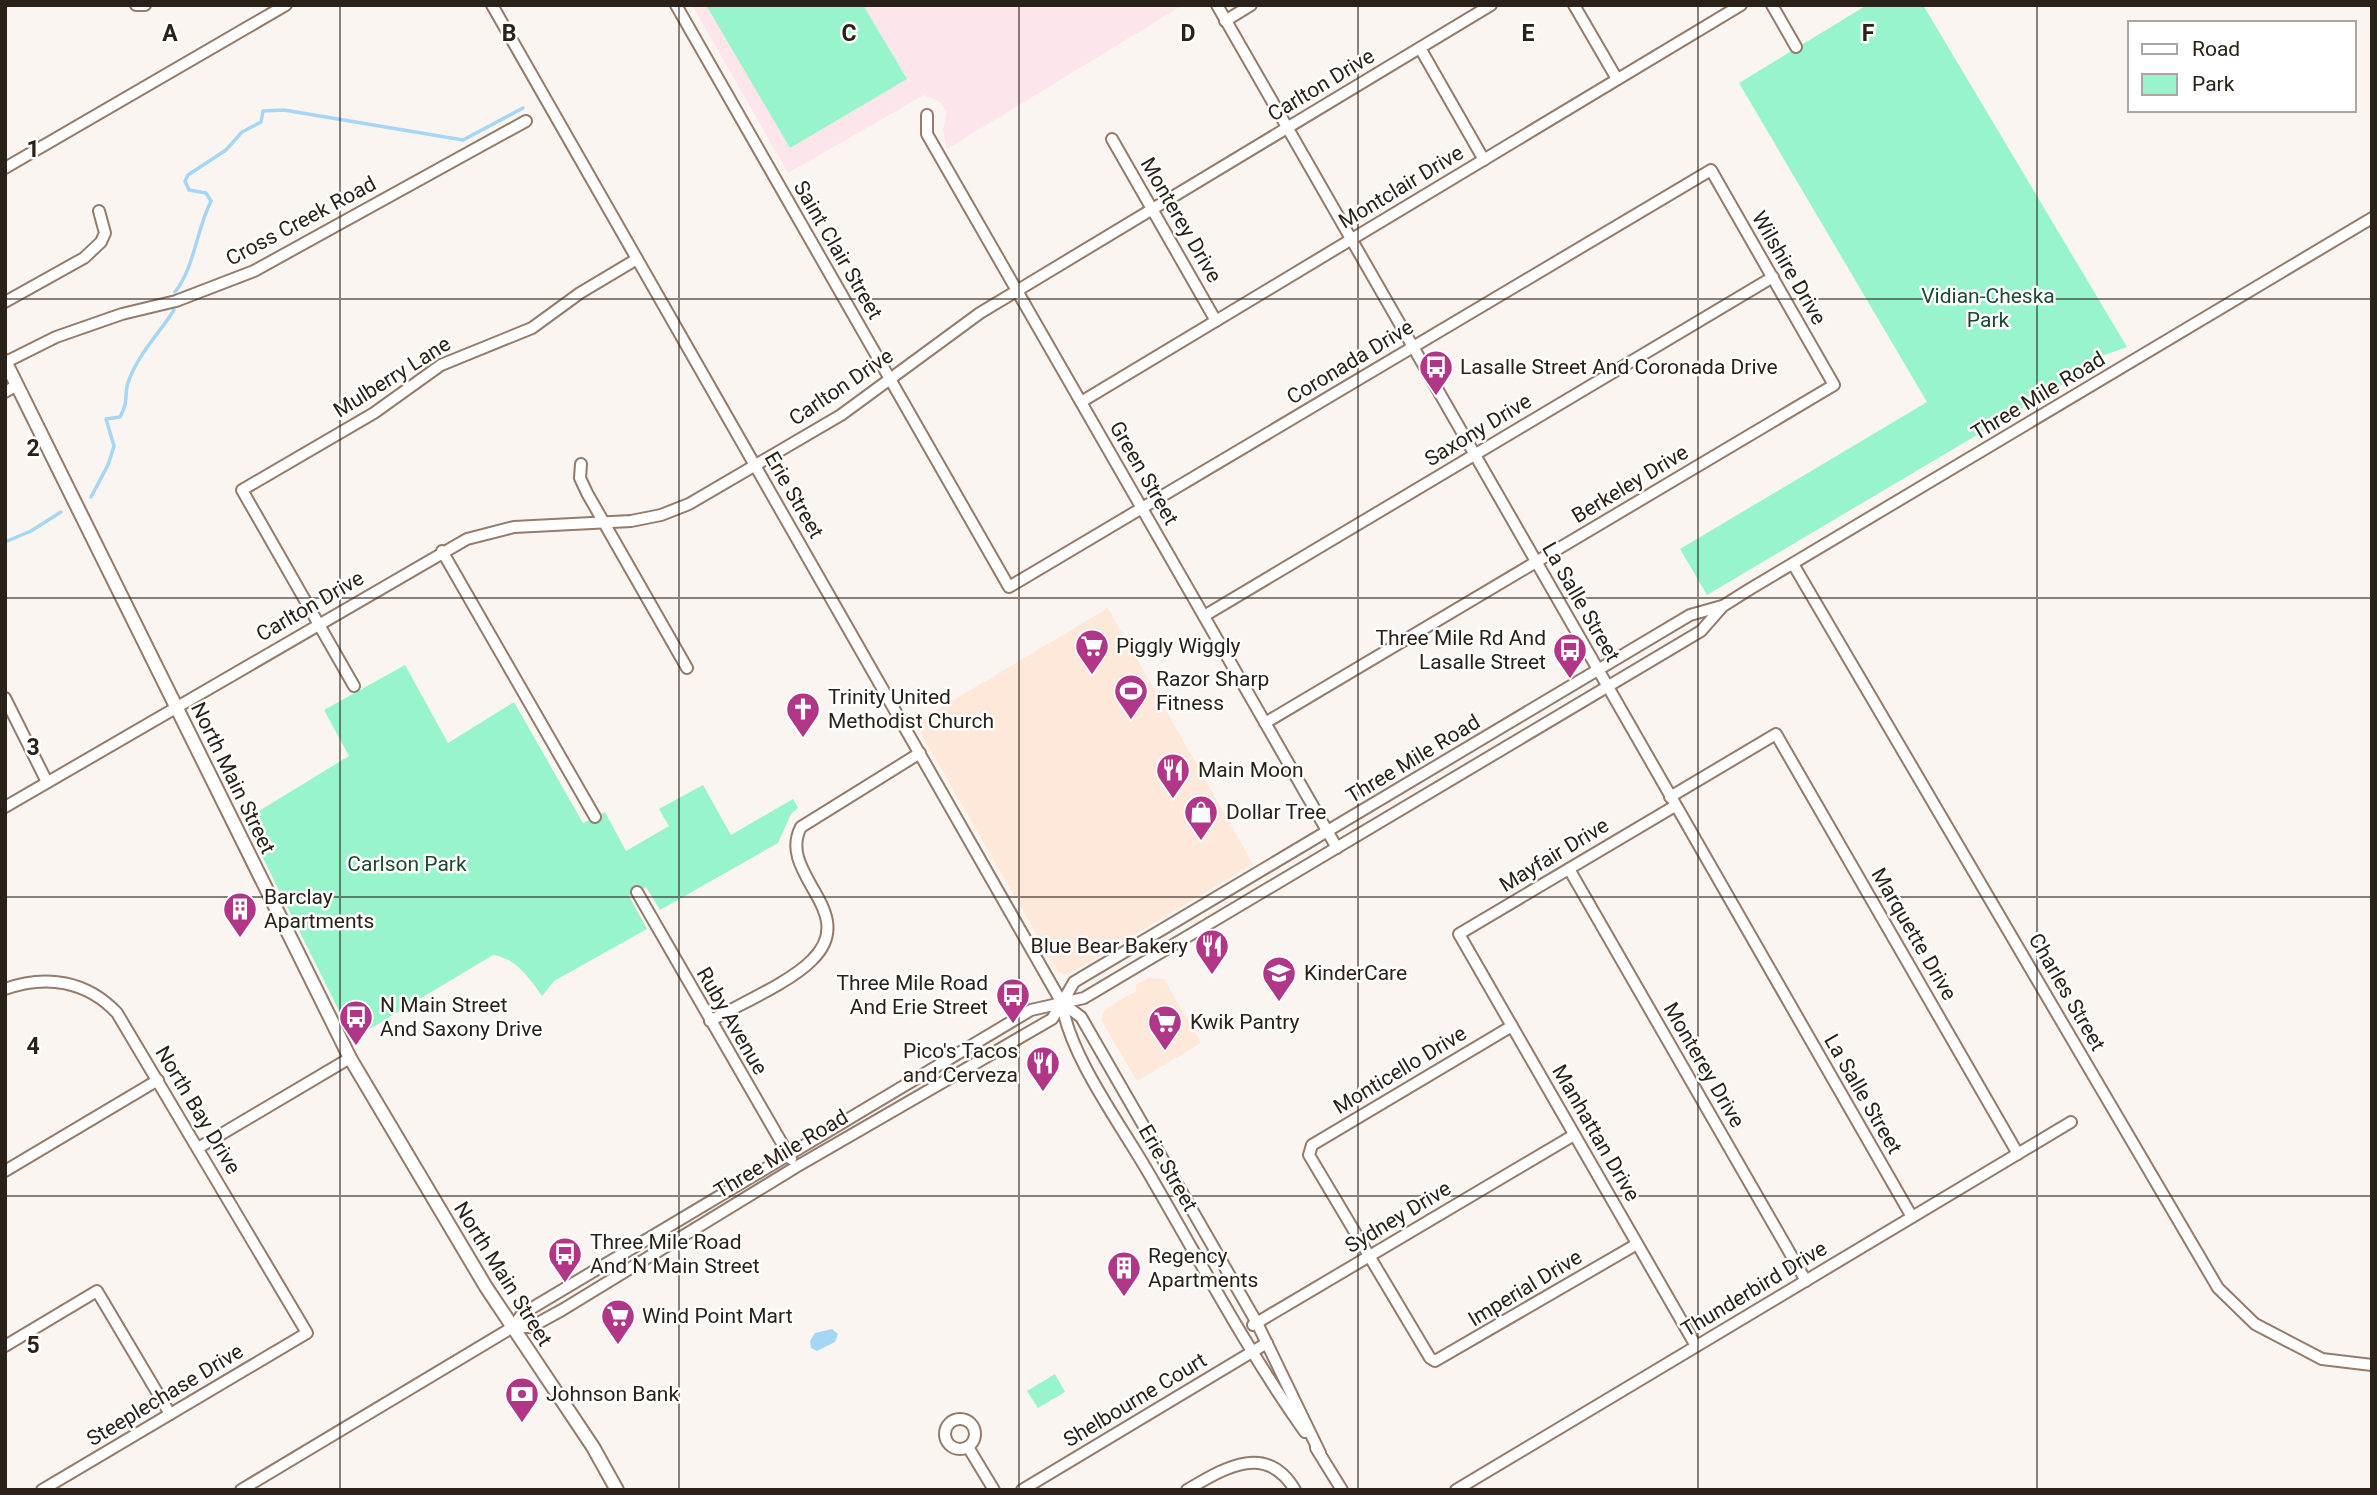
<svg xmlns="http://www.w3.org/2000/svg" width="2377" height="1495" font-family="Roboto,sans-serif">
  <rect width="100%" height="100%" fill="#fbf5f1"/>
  <!-- built -->
  <g fill="#fde8d9">
    <polygon points="1108,608 1253,864 1067,975 1058,972 915,723"/>
    <polygon points="1148,978 1164,979 1201,1043 1137,1081 1101,1020 1105,1009 1136,991 1136,985"/>
  </g>
  <!-- education -->
  <polygon fill="#fce6eb" points="692,5 1183,5 947,149 943,129 947,114 940,102 924,95 788,173"/>
  <!-- green -->
  <g fill="#98f4ca">
    <polygon points="706,5 863,5 907,79 790,148"/>
    <polygon points="1867,5 1923,5 2127,347 2102,356 2075,377 1707,595 1680,549 1927,402 1739,83"/>
    <path d="M405,665L448,743L514,702L583,823L605,812L626,851L669,826L659,809L703,785L731,835L793,799L798,808L791,814L778,843L660,910L646,887L629,896L647,929L554,981L542,996C529,978 516,958 493,955L353,1039L244,820L349,756L324,710Z"/>
    <polygon points="1055,1374 1065,1392 1038,1408 1027,1391"/>
  </g>
  <!-- water -->
  <polygon fill="#a6d6f5" points="832,1329 838,1334 835,1342 817,1351 811,1348 810,1341 815,1333"/>
  <g fill="none" stroke-linecap="round" stroke-linejoin="round">
    <!-- stream -->
    <g stroke="#a6d6f5" stroke-width="3.5">
      <path d="M175,292C195,266 196,231 211,201L206,193L189,190L185,181L188,175L226,150L242,132L261,122L263,111L284,110L463,140L523,108"/>
      <path d="M91,497L108,465L114,446L106,419L120,417C130,399 123,394 129,380C139,353 159,334 174,310"/>
      <polyline points="5,542 31,531 61,512"/>
    </g>
    <!-- minor casing -->
    <g stroke="#947b6a" stroke-width="14">
      <g id="minor">
        <polyline points="136,5 145,5"/>
        <polyline points="492,5 1062,1003 1081,1017 1257,1323 1320,1453"/>
        <polyline points="676,5 1009,587 1711,170 1834,385 1265,723"/>
        <polyline points="1217,5 1912,1217"/>
        <polyline points="1574,5 1617,79"/>
        <polyline points="1772,5 1796,47"/>
        <polyline points="1225,21 1251,5"/>
        <polyline points="1420,48 1484,160"/>
        <polyline points="927,115 927,134 1337,848"/>
        <polyline points="1112,139 1216,321"/>
        <polyline points="5,168 286,5"/>
        <polyline points="5,302 84,258 101,242 105,233 99,211"/>
        <polyline points="6,362 56,337 122,314 176,301 254,271 526,121"/>
        <polyline points="5,392 17,385"/>
        <polyline points="1081,402 1741,5"/>
        <polyline points="581,464 580,478 587,493 687,668"/>
        <polyline points="442,551 595,817"/>
        <polyline points="1793,564 2218,1288 2255,1324 2322,1359 2372,1365"/>
        <polyline points="1204,616 1773,277"/>
        <polyline points="354,686 242,490 374,413 441,365 532,328 580,293 637,259"/>
        <polyline points="5,698 47,782"/>
        <polyline points="1670,797 1776,734 2018,1154"/>
        <polyline points="1675,806 1459,934 1696,1346"/>
        <polyline points="5,807 467,539 514,527 631,521 661,515 689,504 841,415 980,313 1491,5"/>
        <polyline points="1569,869 1806,1281"/>
        <polyline points="637,892 791,1159"/>
        <path d="M5,989C46,974 87,981 117,1013L307,1333L42,1490"/>
        <polyline points="1062,1003 1084,998 1701,631 1723,606 1750,589 2372,218"/>
        <polyline points="1062,1003 1074,982 1690,615 1722,606"/>
        <path d="M1062,1003C1069,1055 1121,1125 1148,1172C1199,1259 1246,1349 1305,1432"/>
        <path d="M710,1021C738,1005 791,982 812,960C861,912 776,874 801,827L920,753"/>
        <polyline points="1512,1026 1312,1145 1309,1155 1430,1358 1435,1361 1637,1244"/>
        <polyline points="198,1148 350,1058"/>
        <polyline points="5,1171 158,1080"/>
        <polyline points="1253,1325 1574,1135"/>
        <polyline points="5,1346 97,1291 170,1414"/>
        <circle cx="960" cy="1434" r="15"/>
        <polyline points="968,1447 994,1490"/>
        <polyline points="1316,1448 1342,1490"/>
        <polyline points="241,1490 513,1327 522,1314 1031,1010 1062,1003 1052,1019 796,1167 562,1310 531,1327 513,1327"/>
        <polyline points="1022,1490 1267,1343"/>
        <path d="M1187,1490C1223,1469 1266,1441 1295,1490"/>
        <polyline points="1456,1490 2071,1122"/>
      </g>
    </g>
    <!-- major casing -->
    <g stroke="#947b6a" stroke-width="16">
      <polyline id="major" points="5,361 350,1058 486,1287 593,1447 617,1490"/>
    </g>
    <!-- minor -->
    <use href="#minor" stroke="#fff" stroke-width="10"/>
    <!-- major -->
    <use href="#major" stroke="#fff" stroke-width="12"/>
  </g>
  <!-- grid -->
  <path fill="none" stroke="#2a2119" stroke-width="2" stroke-opacity="0.55" d="M340,5V1490M679,5V1490M1019,5V1490M1358,5V1490M1698,5V1490M2037,5V1490M5,299H2372M5,598H2372M5,897H2372M5,1196H2372"/>
  <!-- icons -->
  <defs>
    <g id="bus-pin" transform="scale(1.75)"><path d="M0 17L-7.5 6A9.5 9.5 0 1 1 7.5 6Z" fill="#b13688" stroke="#fff"/><path d="M-5-6H5V4H4V6H2V4H-2V6H-4V4H-5ZM-3.5-4V0h7V-4ZM-3.5 1.2v1.5H-2V1.2ZM2 1.2v1.5H3.5V1.2Z" fill="#fff"/></g>
    <g id="supermarket-pin" transform="scale(1.75)"><path d="M0 17L-7.5 6A9.5 9.5 0 1 1 7.5 6Z" fill="#b13688" stroke="#fff"/><path d="M-6-5.5h2.5l.6 2H6L4.5 2H-2.5L-4.4-4H-6ZM-1.5 3.2a1.3 1.3 0 1 0 .1 0ZM3 3.2a1.3 1.3 0 1 0 .1 0Z" fill="#fff"/></g>
    <g id="stadium-pin" transform="scale(1.75)"><path d="M0 17L-7.5 6A9.5 9.5 0 1 1 7.5 6Z" fill="#b13688" stroke="#fff"/><path d="M0-5a6.5 5 0 1 0 0 10a6.5 5 0 1 0 0-10ZM-3.5-1.8h7v3.6h-7Z" fill="#fff"/></g>
    <g id="church-pin" transform="scale(1.75)"><path d="M0 17L-7.5 6A9.5 9.5 0 1 1 7.5 6Z" fill="#b13688" stroke="#fff"/><path d="M-1.2-6h2.4v3.5h3.3v2.4h-3.3V6h-2.4V-.1h-3.3v-2.4h3.3Z" fill="#fff"/></g>
    <g id="restaurant-pin" transform="scale(1.75)"><path d="M0 17L-7.5 6A9.5 9.5 0 1 1 7.5 6Z" fill="#b13688" stroke="#fff"/><path d="M-5-6h1v4h1v-4h1v4h1v-4h1v5L-1.5 .5V6h-2V.5L-5-1ZM5-6V6H3V1.5H1.5Q1.5-4 5-6Z" fill="#fff"/></g>
    <g id="shop-pin" transform="scale(1.75)"><path d="M0 17L-7.5 6A9.5 9.5 0 1 1 7.5 6Z" fill="#b13688" stroke="#fff"/><path d="M-5-2.5h2.3a2.7 3.5 0 0 1 5.4 0H5L5.5 6h-11ZM-1.5-2.5h3a1.5 2.3 0 0 0-3 0Z" fill="#fff"/></g>
    <g id="building-pin" transform="scale(1.75)"><path d="M0 17L-7.5 6A9.5 9.5 0 1 1 7.5 6Z" fill="#b13688" stroke="#fff"/><path d="M-4-6H4V6H1V3H-1V6H-4ZM-2.5-4.3h1.7v1.8h-1.7ZM.8-4.3h1.7v1.8H.8ZM-2.5-1h1.7V.8h-1.7ZM.8-1h1.7V.8H.8Z" fill="#fff"/></g>
    <g id="school-pin" transform="scale(1.75)"><path d="M0 17L-7.5 6A9.5 9.5 0 1 1 7.5 6Z" fill="#b13688" stroke="#fff"/><path d="M0-5L7-2L0 1L-7-2ZM-4 1L0 2.5L4 1V4Q0 6-4 4Z" fill="#fff"/></g>
    <g id="bank-pin" transform="scale(1.75)"><path d="M0 17L-7.5 6A9.5 9.5 0 1 1 7.5 6Z" fill="#b13688" stroke="#fff"/><path d="M-6-4H6V4H-6ZM0-2.3a2.3 2.3 0 1 0 0 4.6a2.3 2.3 0 1 0 0-4.6Z" fill="#fff"/></g>
  </defs>
  <g fill-rule="evenodd">
    <use href="#bus-pin" x="1436" y="367"/>
    <use href="#supermarket-pin" x="1092" y="646"/>
    <use href="#bus-pin" x="1570" y="650"/>
    <use href="#stadium-pin" x="1131" y="691"/>
    <use href="#church-pin" x="803" y="709"/>
    <use href="#restaurant-pin" x="1173" y="770"/>
    <use href="#shop-pin" x="1201" y="812"/>
    <use href="#building-pin" x="240" y="909"/>
    <use href="#restaurant-pin" x="1212" y="946"/>
    <use href="#school-pin" x="1279" y="973"/>
    <use href="#bus-pin" x="1013" y="995"/>
    <use href="#bus-pin" x="356" y="1017"/>
    <use href="#supermarket-pin" x="1165" y="1022"/>
    <use href="#restaurant-pin" x="1043" y="1063"/>
    <use href="#bus-pin" x="565" y="1254"/>
    <use href="#building-pin" x="1124" y="1268"/>
    <use href="#supermarket-pin" x="618" y="1316"/>
    <use href="#bank-pin" x="522" y="1394"/>
  </g>
  <g text-anchor="middle" dominant-baseline="central" stroke-width="5" stroke-linejoin="round" paint-order="stroke">
    <!-- street labels -->
    <g font-size="21" fill="#2a2119" stroke="#fff">
      <text transform="translate(1321 85) rotate(-31)">Carlton Drive</text>
      <text transform="translate(1401 187) rotate(-31)">Montclair Drive</text>
      <text transform="translate(1181 220) rotate(60)">Monterey Drive</text>
      <text transform="translate(301 221) rotate(-28)">Cross Creek Road</text>
      <text transform="translate(838 250) rotate(60)">Saint Clair Street</text>
      <text transform="translate(1789 268) rotate(60)">Wilshire Drive</text>
      <text transform="translate(1350 362) rotate(-31)">Coronada Drive</text>
      <text transform="translate(392 377) rotate(-32)">Mulberry Lane</text>
      <text transform="translate(841 387) rotate(-34)">Carlton Drive</text>
      <text transform="translate(2038 396) rotate(-31)">Three Mile Road</text>
      <text transform="translate(1478 430) rotate(-31)">Saxony Drive</text>
      <text transform="translate(1144 473) rotate(60)">Green Street</text>
      <text transform="translate(1630 484) rotate(-31)">Berkeley Drive</text>
      <text transform="translate(794 495) rotate(60)">Erie Street</text>
      <text transform="translate(1581 602) rotate(60)">La Salle Street</text>
      <text transform="translate(310 606) rotate(-30)">Carlton Drive</text>
      <text transform="translate(1413 759) rotate(-31)">Three Mile Road</text>
      <text transform="translate(233 778) rotate(64)">North Main Street</text>
      <text transform="translate(1554 855) rotate(-31)">Mayfair Drive</text>
      <text transform="translate(1914 934) rotate(60)">Marquette Drive</text>
      <text transform="translate(2067 992) rotate(60)">Charles Street</text>
      <text transform="translate(732 1021) rotate(60)">Ruby Avenue</text>
      <text transform="translate(1704 1065) rotate(60)">Monterey Drive</text>
      <text transform="translate(1400 1070) rotate(-31)">Monticello Drive</text>
      <text transform="translate(1863 1094) rotate(60)">La Salle Street</text>
      <text transform="translate(198 1110) rotate(59)">North Bay Drive</text>
      <text transform="translate(1596 1133) rotate(60)">Manhattan Drive</text>
      <text transform="translate(781 1154) rotate(-31)">Three Mile Road</text>
      <text transform="translate(1168 1168) rotate(60)">Erie Street</text>
      <text transform="translate(1398 1217) rotate(-31)">Sydney Drive</text>
      <text transform="translate(503 1274) rotate(58)">North Main Street</text>
      <text transform="translate(1525 1288) rotate(-31)">Imperial Drive</text>
      <text transform="translate(1754 1289) rotate(-31)">Thunderbird Drive</text>
      <text transform="translate(165 1395) rotate(-31)">Steeplechase Drive</text>
      <text transform="translate(1135 1400) rotate(-31)">Shelbourne Court</text>
    </g>
    <!-- park labels -->
    <g font-size="21" fill="#1d4736" stroke="#fff">
      <text x="1988" y="296">Vidian-Cheska<tspan x="1988" dy="24">Park</tspan></text>
      <text x="407" y="864">Carlson Park</text>
    </g>
    <!-- poi labels -->
    <g font-size="21" fill="#2a2119" stroke="#fff" text-anchor="start">
      <text x="1460" y="367">Lasalle Street And Coronada Drive</text>
      <text x="1546" y="638" text-anchor="end">Three Mile Rd And<tspan x="1546" dy="24">Lasalle Street</tspan></text>
      <text x="1116" y="646">Piggly Wiggly</text>
      <text x="1156" y="679">Razor Sharp<tspan x="1156" dy="24">Fitness</tspan></text>
      <text x="828" y="697">Trinity United<tspan x="828" dy="24">Methodist Church</tspan></text>
      <text x="1198" y="770">Main Moon</text>
      <text x="1226" y="812">Dollar Tree</text>
      <text x="264" y="897">Barclay<tspan x="264" dy="24">Apartments</tspan></text>
      <text x="1188" y="946" text-anchor="end">Blue Bear Bakery</text>
      <text x="1304" y="973">KinderCare</text>
      <text x="988" y="983" text-anchor="end">Three Mile Road<tspan x="988" dy="24">And Erie Street</tspan></text>
      <text x="380" y="1005">N Main Street<tspan x="380" dy="24">And Saxony Drive</tspan></text>
      <text x="1190" y="1022">Kwik Pantry</text>
      <text x="1018" y="1051" text-anchor="end">Pico's Tacos<tspan x="1018" dy="24">and Cerveza</tspan></text>
      <text x="590" y="1242">Three Mile Road<tspan x="590" dy="24">And N Main Street</tspan></text>
      <text x="1148" y="1256">Regency<tspan x="1148" dy="24">Apartments</tspan></text>
      <text x="642" y="1316">Wind Point Mart</text>
      <text x="546" y="1394">Johnson Bank</text>
    </g>
  </g>
  <g font-size="23" text-anchor="middle" font-weight="bold" fill="#2a2119" stroke="#fff" stroke-width="5" stroke-linejoin="round" paint-order="stroke">
    <text x="170" y="41">A</text>
    <text x="509" y="41">B</text>
    <text x="849" y="41">C</text>
    <text x="1188" y="41">D</text>
    <text x="1528" y="41">E</text>
    <text x="1868" y="41">F</text>
    <text x="33" y="157">1</text>
    <text x="33" y="456">2</text>
    <text x="33" y="755">3</text>
    <text x="33" y="1054">4</text>
    <text x="33" y="1353">5</text>
  </g>
  <!-- border -->
  <rect width="2377" height="1495" fill="none" stroke="#2a2119" stroke-width="14"/>
  <!-- legend -->
  <rect x="2128" y="21" width="228" height="91" fill="#ffffff" stroke="#aaa6a3" stroke-width="2"/>
  <rect x="2142" y="44" width="35" height="10" fill="#ffffff" stroke="#aaa6a3" stroke-width="2"/>
  <text x="2192" y="56" font-size="21" fill="#2a2119">Road</text>
  <rect x="2142" y="74" width="35" height="21" fill="#98f4ca" stroke="#aaa6a3" stroke-width="2"/>
  <text x="2192" y="91" font-size="21" fill="#2a2119">Park</text>
</svg>
